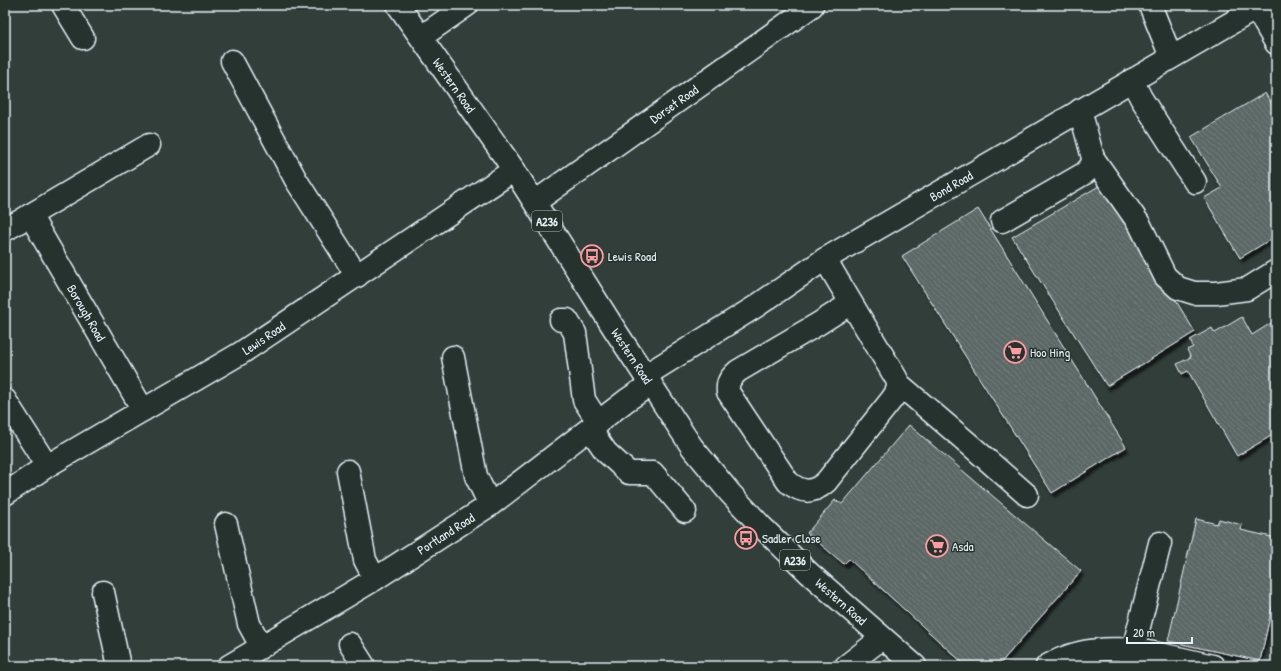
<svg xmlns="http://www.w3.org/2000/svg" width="1281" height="671" font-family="'Patrick Hand',sans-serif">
  <defs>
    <pattern id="building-back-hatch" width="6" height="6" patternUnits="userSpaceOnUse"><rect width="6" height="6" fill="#5c6865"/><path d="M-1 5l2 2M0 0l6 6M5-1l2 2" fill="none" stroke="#737e7c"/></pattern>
    <filter id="shadow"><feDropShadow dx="2.5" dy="4.5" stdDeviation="1" flood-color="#0009"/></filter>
  </defs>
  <rect width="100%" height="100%" fill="#323e39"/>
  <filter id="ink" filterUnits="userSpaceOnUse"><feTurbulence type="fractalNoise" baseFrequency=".025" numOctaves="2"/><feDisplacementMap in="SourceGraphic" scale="8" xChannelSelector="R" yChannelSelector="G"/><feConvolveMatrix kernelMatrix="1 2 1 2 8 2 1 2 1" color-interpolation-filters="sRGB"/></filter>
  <g filter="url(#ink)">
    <!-- building -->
    <g fill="url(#building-back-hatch)" stroke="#e8f1f8" filter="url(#shadow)">
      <polygon points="1265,93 1276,111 1276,236 1240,258 1204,198 1222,188 1191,137"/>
      <polygon points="1104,183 1195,332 1107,386 1012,237"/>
      <polygon points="978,209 1126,447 1052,493 902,256"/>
      <polygon points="1242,317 1252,335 1276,320 1276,433 1237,456 1188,371 1182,374 1177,364 1191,357 1187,350 1193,347 1190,340 1212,328 1215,333"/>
      <polygon points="909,425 1081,571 998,666 966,666 849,559 844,564 807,533 835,500 842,504"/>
      <polygon points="1196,519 1217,524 1219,519 1242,525 1241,530 1276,538 1276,590 1260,661 1168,641"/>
    </g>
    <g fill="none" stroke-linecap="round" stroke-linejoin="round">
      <!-- minor casing -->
      <g stroke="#e8f1f8" stroke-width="25">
        <g id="minor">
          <polyline points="63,5 83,38"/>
          <polyline points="1150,5 1171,57"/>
          <polyline points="1256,8 1276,43"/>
          <polyline points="421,37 467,5"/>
          <polyline points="232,61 296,180 357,276"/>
          <polyline points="1132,80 1141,98 1195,182"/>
          <polyline points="1093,158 1140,225 1165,276 1178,288 1194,293 1216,293 1247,289 1276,271"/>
          <path id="s1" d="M535,202L812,6"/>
          <path id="s2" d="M30,215L143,410"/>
          <polyline points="1002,221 1085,173 1092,165 1093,158 1080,110"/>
          <polyline points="5,230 149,145"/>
          <path d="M825,259L896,378L899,384L896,393L892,399L826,482C812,494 802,493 788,482L728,392C727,382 730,378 738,371L818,324L851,303"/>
          <polyline points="561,320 567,320 575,333 584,400 599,423"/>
          <polyline points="453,357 476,476 490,505"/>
          <path id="s3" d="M646,375L755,307L825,259L1262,5"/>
          <polyline points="899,384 969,444 1027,495"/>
          <polyline points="5,400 47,466"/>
          <polyline points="590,429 606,452 629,473 653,473 685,511"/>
          <polyline points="348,471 365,560 375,579"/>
          <path id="s4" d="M5,494L47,466L241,353L514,170"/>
          <polyline points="226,524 249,624 261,646"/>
          <polyline points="103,592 119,666"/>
          <polyline points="350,644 364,666"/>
          <path id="s5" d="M229,666L375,579L490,505L627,400L651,384"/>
          <polyline points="846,666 882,638"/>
          <path d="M1047,666C1099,635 1159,654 1213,666"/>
          <polyline points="1129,666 1160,543"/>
        </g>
      </g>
      <!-- major casing -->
      <g stroke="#e8f1f8" stroke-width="25">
        <g id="major">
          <path id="s6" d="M398,5L514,170L615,330L692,447L730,493L762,527L809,573L915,666"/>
        </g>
      </g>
      <!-- minor -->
      <use href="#minor" stroke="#26332d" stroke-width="22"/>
      <!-- major -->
      <use href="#major" stroke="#26332d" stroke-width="22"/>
    </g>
  </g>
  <!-- icons -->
  <defs>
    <g id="bus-ring" transform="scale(1.15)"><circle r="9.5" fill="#26332d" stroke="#ff9aa2" stroke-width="1.5"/><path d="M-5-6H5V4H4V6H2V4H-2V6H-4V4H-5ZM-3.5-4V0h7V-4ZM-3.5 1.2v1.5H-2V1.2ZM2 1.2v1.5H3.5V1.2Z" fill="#ff9aa2"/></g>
    <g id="supermarket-ring" transform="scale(1.15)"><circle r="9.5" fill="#26332d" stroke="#ff9aa2" stroke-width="1.5"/><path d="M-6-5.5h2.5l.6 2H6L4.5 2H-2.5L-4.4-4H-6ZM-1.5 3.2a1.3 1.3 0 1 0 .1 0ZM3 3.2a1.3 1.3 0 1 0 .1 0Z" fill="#ff9aa2"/></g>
  </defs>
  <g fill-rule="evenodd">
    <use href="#bus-ring" x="592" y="256"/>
    <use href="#supermarket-ring" x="1015" y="352"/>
    <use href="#bus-ring" x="746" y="538"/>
    <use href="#supermarket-ring" x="937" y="546"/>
  </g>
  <g text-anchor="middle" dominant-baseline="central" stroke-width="3" stroke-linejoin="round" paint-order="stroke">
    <!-- shield labels -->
    <g fill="#26332d" stroke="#aeb8bb" stroke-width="1">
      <rect x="532" y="211" width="30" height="20" rx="3"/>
      <rect x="780" y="550" width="30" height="20" rx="3"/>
    </g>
    <g font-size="12" font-weight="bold" fill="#e8f1f8">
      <text x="547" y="221">A236</text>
      <text x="795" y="560">A236</text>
    </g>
    <!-- street labels -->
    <g font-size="13" fill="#e8f1f8" stroke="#26332d">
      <text stroke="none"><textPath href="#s6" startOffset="98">Western Road</textPath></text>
      <text stroke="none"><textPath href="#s1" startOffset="170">Dorset Road</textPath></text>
      <text stroke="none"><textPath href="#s3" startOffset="359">Bond Road</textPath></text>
      <text stroke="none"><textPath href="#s2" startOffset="113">Borough Road</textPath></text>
      <text stroke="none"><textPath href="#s4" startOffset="302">Lewis Road</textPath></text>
      <text stroke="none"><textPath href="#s6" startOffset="422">Western Road</textPath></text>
      <text stroke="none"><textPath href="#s5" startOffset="254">Portland Road</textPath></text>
      <text stroke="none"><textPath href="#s6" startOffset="746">Western Road</textPath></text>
    </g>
    <!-- poi labels -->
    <g font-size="13" fill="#e8f1f8" stroke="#26332d" text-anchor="start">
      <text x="608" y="256">Lewis Road</text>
      <text x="1030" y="352">Hoo Hing</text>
      <text x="762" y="538">Sadler Close</text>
      <text x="952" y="546">Asda</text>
    </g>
  </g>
  <!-- margin -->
  <rect width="1281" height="671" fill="none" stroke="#26332d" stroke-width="20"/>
  <rect x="10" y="10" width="1261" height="651" fill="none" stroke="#e8f1f8" stroke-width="1.5" filter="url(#ink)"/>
  <!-- scale -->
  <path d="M1127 637v6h65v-6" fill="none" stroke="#e8f1f8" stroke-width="2"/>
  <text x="1133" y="637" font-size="12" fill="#e8f1f8" stroke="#26332d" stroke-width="3" paint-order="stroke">20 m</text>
</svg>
